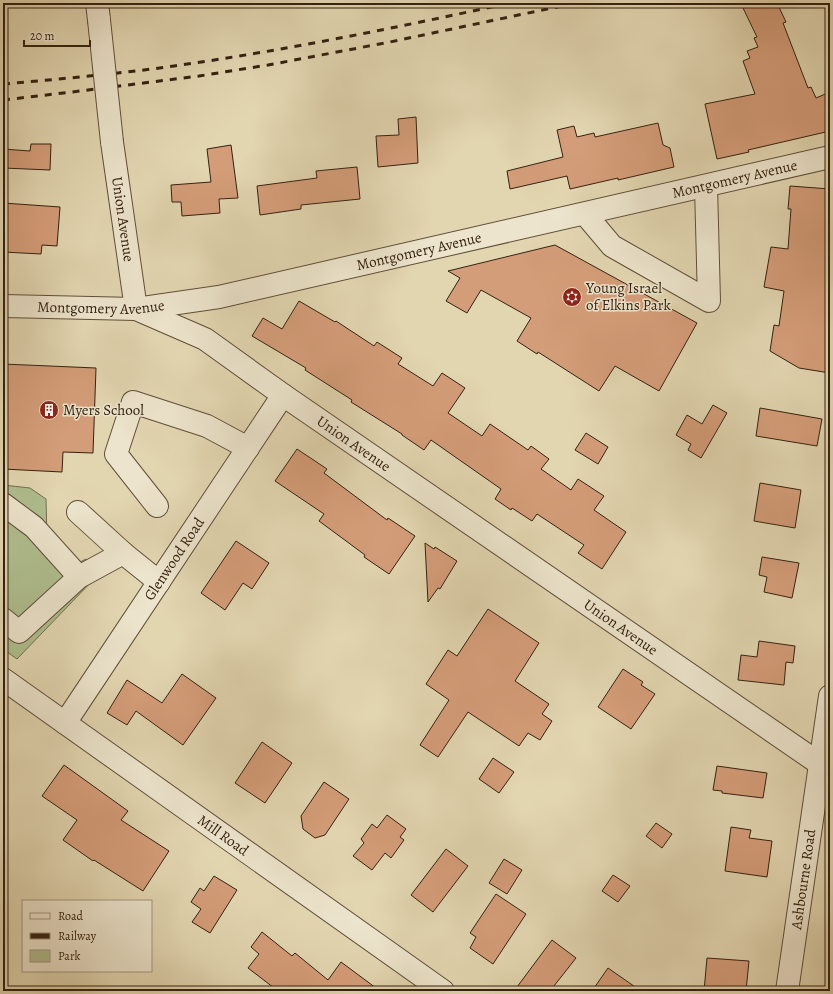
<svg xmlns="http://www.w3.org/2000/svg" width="833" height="994" font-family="Alegreya,serif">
  <rect width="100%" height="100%" fill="#e2d6b1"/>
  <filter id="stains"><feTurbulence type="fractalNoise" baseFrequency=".005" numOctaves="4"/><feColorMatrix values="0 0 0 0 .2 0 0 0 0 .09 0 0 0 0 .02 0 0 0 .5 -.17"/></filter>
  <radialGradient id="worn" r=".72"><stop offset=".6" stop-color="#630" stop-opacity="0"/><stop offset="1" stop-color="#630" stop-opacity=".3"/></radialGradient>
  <!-- green -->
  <polygon fill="#afbe8e" stroke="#727050" points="3,485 30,488 46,499 47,538 78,563 86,559 96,577 17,659 3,649"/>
  <!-- building -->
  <g fill="#d49d79" stroke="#342111">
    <polygon points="755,3 777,3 786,22 783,23 808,88 811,87 816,98 830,92 830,131 748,150 749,152 717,159 705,104 755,94 743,61 750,58 747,51 758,47 754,38 757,37 743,8"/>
    <polygon points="416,117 418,163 378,167 376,136 399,135 398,119"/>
    <polygon points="658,123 663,145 670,148 674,167 618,180 618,178 570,189 567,176 510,189 507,171 563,157 557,130 574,126 577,137 594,133 595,137"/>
    <polygon points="31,144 51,144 50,170 3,168 3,149 30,151"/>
    <polygon points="231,145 238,198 219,199 220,213 182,216 181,202 172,202 171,185 211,182 207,149"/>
    <polygon points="357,167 360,199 301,205 301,209 260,215 257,186 317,178 316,171"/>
    <polygon points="790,186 830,189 830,248 827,269 830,272 830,373 799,368 770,351 774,325 779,326 784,291 764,287 771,247 788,249 791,209 788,209"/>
    <polygon points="3,203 60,207 57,246 42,245 41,254 3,252"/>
    <polygon points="555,245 697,323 659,391 615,366 599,391 538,352 537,354 517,341 531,318 481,290 467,313 446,301 460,278 448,271"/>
    <polygon points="299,301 335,322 336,321 374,346 377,342 402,358 398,364 433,386 442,373 465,388 448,413 482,436 490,424 528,450 531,446 549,459 541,469 571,490 578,479 604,496 594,510 626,532 602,569 578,553 584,545 537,514 532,521 512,508 511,510 495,499 501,489 431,440 424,450 402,435 402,434 351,402 352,400 305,370 306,368 252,336 263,318 282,329"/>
    <polygon points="3,364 96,368 93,453 63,452 62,472 3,469"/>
    <polygon points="713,405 727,413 701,458 688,450 691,444 676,435 687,415 702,424"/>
    <polygon points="760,408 822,419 817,446 756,436"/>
    <polygon points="586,433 608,447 598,464 575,450"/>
    <polygon points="297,449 327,469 324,473 387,520 388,518 415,536 389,574 364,557 365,555 319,521 324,514 275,481"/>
    <polygon points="760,483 801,490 795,528 754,521"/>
    <polygon points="236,541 269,563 252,589 243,583 225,610 201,593"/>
    <polygon points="425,543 434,549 435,547 457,561 440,589 438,588 428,602"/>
    <polygon points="762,557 799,563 792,598 764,592 767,577 759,575"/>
    <polygon points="488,609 539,643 515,681 549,704 542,714 552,721 540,740 528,733 519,746 468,712 438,757 420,745 449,700 426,684 448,650 457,656"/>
    <polygon points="759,641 795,646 793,663 786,662 784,685 738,680 741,655 757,657"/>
    <polygon points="623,669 643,682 641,685 655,694 631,729 598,707"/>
    <polygon points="182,674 216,698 183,745 136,711 127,725 107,713 127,680 162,703"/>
    <polygon points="262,742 292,763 265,803 235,783"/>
    <polygon points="493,758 514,772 499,793 479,779"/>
    <polygon points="64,765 128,811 121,820 169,851 143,891 94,860 93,861 63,840 77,820 42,796"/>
    <polygon points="717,766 767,773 763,798 722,793 722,791 713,790"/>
    <polygon points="324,782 349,799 325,835 315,838 303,829 301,816"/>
    <polygon points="387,815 406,829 400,837 404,840 391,858 385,853 372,870 353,856 364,843 361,839 372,824 377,828"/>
    <polygon points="656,823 672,834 662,848 646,836"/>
    <polygon points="731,827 751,830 749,838 772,841 767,877 725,871"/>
    <polygon points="446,849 468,866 433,912 411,895"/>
    <polygon points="504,859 522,870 507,894 489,883"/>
    <polygon points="613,875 630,886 618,902 602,891"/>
    <polygon points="214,876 237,890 210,933 192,922 201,909 191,902 200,888 204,891"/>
    <polygon points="496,894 526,914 493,964 470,948 476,937 470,933"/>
    <polygon points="262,932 292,956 295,953 328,980 341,962 380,991 278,991 248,968 259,954 251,947"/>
    <polygon points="552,940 576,958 550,991 514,991"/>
    <polygon points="707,958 749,961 746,991 704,991"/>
    <polygon points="608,968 641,991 592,991"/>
  </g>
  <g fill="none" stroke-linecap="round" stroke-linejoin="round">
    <!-- minor casing -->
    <g stroke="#604e39" stroke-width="24">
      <g id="minor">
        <polyline points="97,3 99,20"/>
        <path id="s1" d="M112,142L136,309"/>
        <polyline points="585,214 612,246 709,301 706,186"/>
        <path id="s2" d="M3,306L136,309L219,297L830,157"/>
        <path id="s3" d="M136,309L205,339L283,395L820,764"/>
        <polyline points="3,504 34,527 79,577"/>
        <polyline points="157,506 116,454 133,402 207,426 248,448"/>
        <polyline points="78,512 123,553"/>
        <polyline points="3,619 19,632 79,577 123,553 159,582"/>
        <path id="s4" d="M3,679L443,991"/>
        <path id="s5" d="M65,723L283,395"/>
        <path id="s6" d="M787,991L830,696"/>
      </g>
    </g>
    <!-- minor -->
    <use href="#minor" stroke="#ece4cc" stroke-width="22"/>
    <!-- rail -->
    <g stroke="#342111" stroke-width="3" stroke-dasharray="7 7" stroke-linecap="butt">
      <path d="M3,84C60,79 117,74 174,66C287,50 399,27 510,3"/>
      <polyline points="3,100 72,92 199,76 268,65 385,43 576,3"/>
    </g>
    <!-- minor-bridge casing -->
    <g stroke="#604e39" stroke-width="24" stroke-linecap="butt">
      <polyline id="minor-bridge" points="99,20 112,142"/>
    </g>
    <!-- minor-bridge -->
    <use href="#minor-bridge" stroke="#ece4cc" stroke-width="22"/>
  </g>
  <!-- icons -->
  <defs>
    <g id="synagogue-disc" transform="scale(1)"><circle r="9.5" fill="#8f2418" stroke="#ece4cc"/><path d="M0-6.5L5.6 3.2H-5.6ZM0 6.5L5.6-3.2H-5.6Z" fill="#fff"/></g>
    <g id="building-disc" transform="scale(1)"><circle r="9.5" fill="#8f2418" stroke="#ece4cc"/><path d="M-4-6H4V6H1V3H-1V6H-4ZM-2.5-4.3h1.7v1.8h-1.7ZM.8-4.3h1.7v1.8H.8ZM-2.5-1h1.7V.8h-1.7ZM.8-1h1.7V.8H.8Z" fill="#fff"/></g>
  </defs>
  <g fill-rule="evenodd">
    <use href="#synagogue-disc" x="572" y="297"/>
    <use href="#building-disc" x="49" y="410"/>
  </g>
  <g text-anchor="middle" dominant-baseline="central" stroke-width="3" stroke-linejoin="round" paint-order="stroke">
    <!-- street labels -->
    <g font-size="15" fill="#342111" stroke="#ece4cc">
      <text stroke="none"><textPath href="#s2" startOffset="746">Montgomery Avenue</textPath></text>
      <text stroke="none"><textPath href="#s1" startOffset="78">Union Avenue</textPath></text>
      <text stroke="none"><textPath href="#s2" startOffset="422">Montgomery Avenue</textPath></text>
      <text stroke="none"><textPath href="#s2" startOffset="98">Montgomery Avenue</textPath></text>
      <text stroke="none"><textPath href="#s3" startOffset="257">Union Avenue</textPath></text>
      <text stroke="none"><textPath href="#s5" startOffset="197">Glenwood Road</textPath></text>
      <text stroke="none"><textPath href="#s3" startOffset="581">Union Avenue</textPath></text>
      <text stroke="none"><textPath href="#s4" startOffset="270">Mill Road</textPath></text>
      <text stroke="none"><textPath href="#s6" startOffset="113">Ashbourne Road</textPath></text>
    </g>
    <!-- poi labels -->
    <g font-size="15" fill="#342111" stroke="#ece4cc" text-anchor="start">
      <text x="586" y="288">Young Israel<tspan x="586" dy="17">of Elkins Park</tspan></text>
      <text x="63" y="410">Myers School</text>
    </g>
  </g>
  <!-- margin -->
  <rect width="833" height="994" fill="none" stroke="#e2d6b1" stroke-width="16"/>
  <rect x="4" y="4" width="825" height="986" fill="none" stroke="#342111" stroke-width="2"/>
  <rect x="8" y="8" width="817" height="978" fill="none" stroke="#342111"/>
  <!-- legend -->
  <rect x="22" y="900" width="130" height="72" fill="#ece4cc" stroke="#a29681"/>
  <rect x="30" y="913" width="20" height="6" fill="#ece4cc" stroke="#a29681"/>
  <text x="58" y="920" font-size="12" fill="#342111">Road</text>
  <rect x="30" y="933" width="20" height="6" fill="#342111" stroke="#a29681"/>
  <text x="58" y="940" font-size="12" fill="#342111">Railway</text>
  <rect x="30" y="950" width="20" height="12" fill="#afbe8e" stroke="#a29681"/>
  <text x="58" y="960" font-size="12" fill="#342111">Park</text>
  <!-- scale -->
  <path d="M24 40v6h66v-6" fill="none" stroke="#342111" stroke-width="2"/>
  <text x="30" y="40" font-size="12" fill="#342111" stroke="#ece4cc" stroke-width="3" paint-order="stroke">20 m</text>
  <rect width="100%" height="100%" filter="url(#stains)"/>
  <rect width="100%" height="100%" fill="url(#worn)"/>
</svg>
